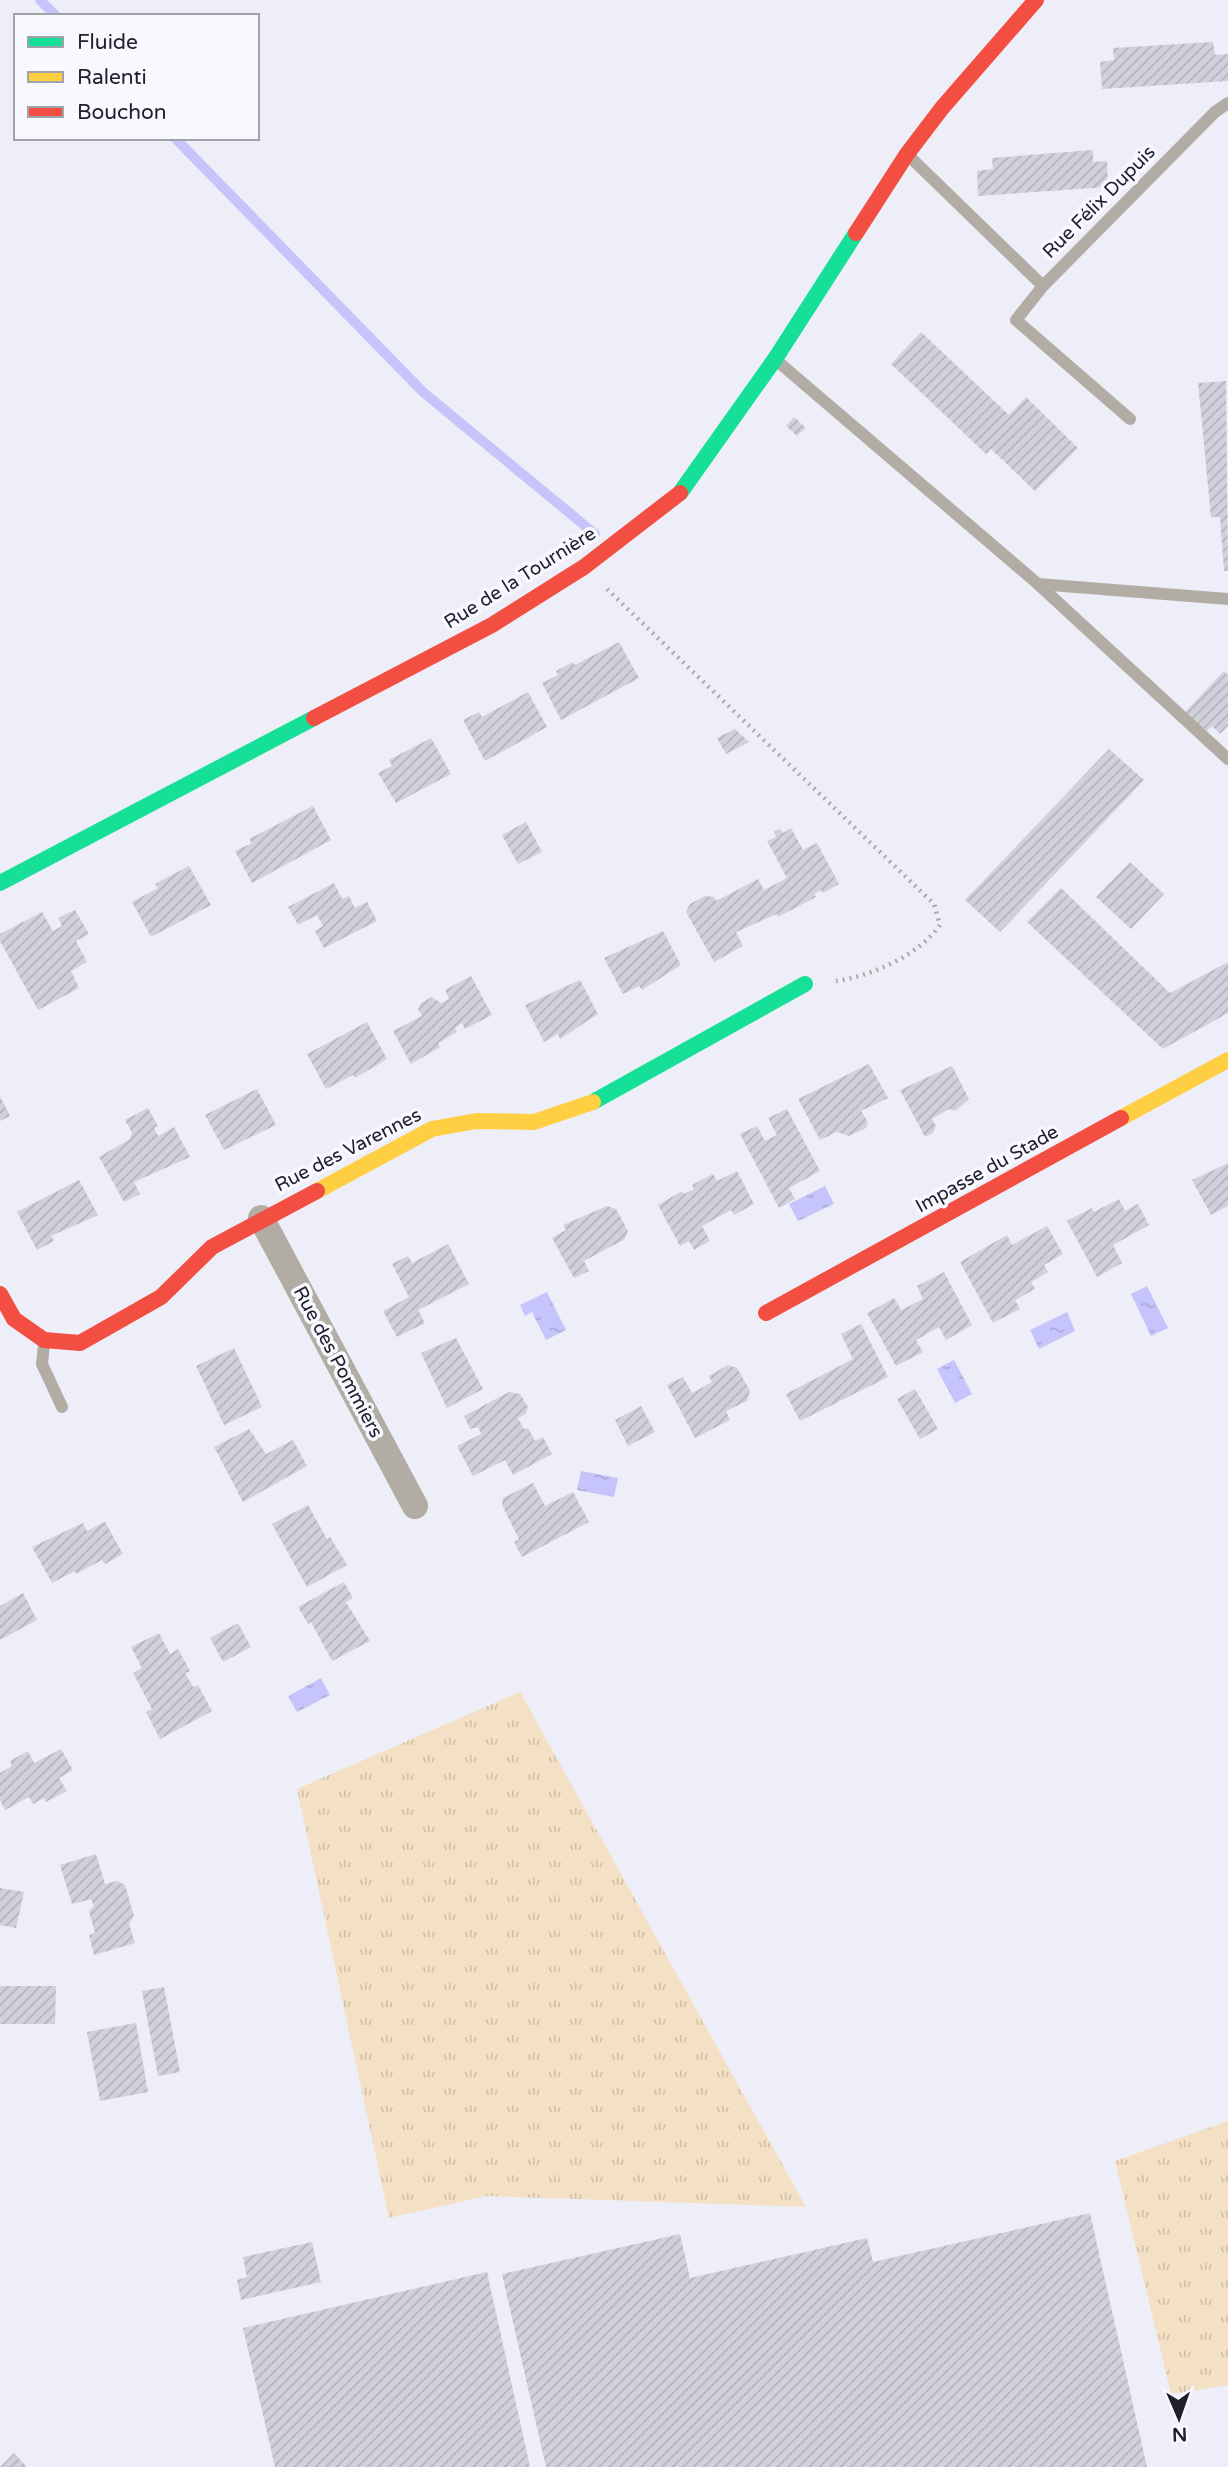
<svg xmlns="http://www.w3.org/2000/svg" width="1228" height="2467" font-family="'Varela Round',sans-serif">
  <defs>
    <pattern id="grass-tufts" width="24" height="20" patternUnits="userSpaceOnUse" patternTransform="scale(1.75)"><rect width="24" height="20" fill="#f4e1c5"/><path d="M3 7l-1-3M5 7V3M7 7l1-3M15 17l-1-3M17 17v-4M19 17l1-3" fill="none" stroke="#d1c1a9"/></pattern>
    <pattern id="water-ripples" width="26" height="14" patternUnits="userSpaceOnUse" patternTransform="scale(1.75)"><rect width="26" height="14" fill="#c5c5fc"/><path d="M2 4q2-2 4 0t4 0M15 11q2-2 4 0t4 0" fill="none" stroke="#a9a9d8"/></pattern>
    <pattern id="building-hatch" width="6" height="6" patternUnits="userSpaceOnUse" patternTransform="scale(1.75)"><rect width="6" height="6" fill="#d1d1dc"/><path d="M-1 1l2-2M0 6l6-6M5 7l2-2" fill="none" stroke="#b3b3bd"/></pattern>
  </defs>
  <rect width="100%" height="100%" fill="#eeeef8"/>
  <!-- grass -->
  <g fill="url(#grass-tufts)">
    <polygon points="520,1692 806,2207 487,2196 389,2218 297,1789"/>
    <polygon points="1228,2121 1228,2385 1171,2394 1115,2161"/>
  </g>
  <!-- water -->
  <g fill="url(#water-ripples)">
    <polygon points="825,1186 834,1204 798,1221 789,1204"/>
    <polygon points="1147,1286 1168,1328 1151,1336 1131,1294"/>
    <polygon points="547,1292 566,1330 546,1340 532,1312 525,1316 520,1305"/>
    <polygon points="1067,1312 1075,1331 1039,1349 1030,1330"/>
    <polygon points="954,1360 972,1394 955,1403 937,1369"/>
    <polygon points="581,1471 618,1478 614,1497 577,1490"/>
    <polygon points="321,1678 330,1695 297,1712 288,1696"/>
  </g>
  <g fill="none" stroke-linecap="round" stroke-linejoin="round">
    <!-- stream -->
    <g stroke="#c5c5fc" stroke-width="10">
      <polyline points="40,0 56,16"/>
      <polyline points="175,138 423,392 595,534"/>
    </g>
  </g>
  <!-- building -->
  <g fill="url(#building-hatch)">
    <polygon points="1213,42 1215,55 1228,54 1228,81 1102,89 1100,62 1114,60 1113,48"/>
    <polygon points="1093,150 1093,162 1107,161 1108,187 978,196 977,171 993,169 992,158"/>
    <polygon points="921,332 1009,415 1026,397 1078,448 1035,491 991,449 986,454 891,364"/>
    <polygon points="1226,381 1228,571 1224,571 1220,517 1211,517 1198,383"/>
    <polygon points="794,417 806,428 797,436 786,426"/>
    <polygon points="619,642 639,678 561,720 542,683 558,675 556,671 573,662 575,665"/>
    <polygon points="1224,671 1228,675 1228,726 1220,734 1212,726 1206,732 1185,712"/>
    <polygon points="528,692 547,727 485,761 463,720 479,712 482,717"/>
    <polygon points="735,729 749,742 726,754 717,738"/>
    <polygon points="431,738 451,774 396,803 378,773 392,766 389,760"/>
    <polygon points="1109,749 1144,780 1000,932 965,900"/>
    <polygon points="313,806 331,840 252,883 235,851 252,843 249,839"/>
    <polygon points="526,822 542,852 518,864 502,835"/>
    <polygon points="791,828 803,850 817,843 839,884 823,893 821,890 814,894 816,897 778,917 777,914 736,932 743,946 714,962 686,912 690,904 705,896 714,897 716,901 758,879 764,890 787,878 767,841 776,837 774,832 780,829 783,833"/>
    <polygon points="1130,862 1164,894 1131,929 1096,897"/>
    <polygon points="189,866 211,905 151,937 132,902 158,888 155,884"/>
    <polygon points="334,883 342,899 349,896 355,908 367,902 377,921 324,948 315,931 323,926 317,915 298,925 288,907"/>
    <polygon points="1061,888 1170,993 1228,962 1228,1013 1163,1049 1027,922"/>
    <polygon points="75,910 89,934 76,941 87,962 71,971 79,988 38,1010 0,941 0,934 42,912 53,931 62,926 58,918"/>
    <polygon points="663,931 681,965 642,990 639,986 623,994 604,958"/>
    <polygon points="471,976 492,1015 465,1029 462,1023 455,1028 457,1032 438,1043 440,1047 411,1064 393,1031 422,1016 418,1010 421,1003 432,997 441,1003 449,999 445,990"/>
    <polygon points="580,980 598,1014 560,1039 558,1034 544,1042 525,1005"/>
    <polygon points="367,1022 387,1059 355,1078 353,1075 326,1089 307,1054"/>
    <polygon points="869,1064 888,1098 861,1111 868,1122 866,1128 849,1136 837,1132 820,1140 798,1099"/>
    <polygon points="952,1066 969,1099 955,1111 949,1109 932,1119 936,1126 933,1133 925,1137 900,1090"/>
    <polygon points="257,1089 276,1125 224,1150 205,1115"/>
    <polygon points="0,1096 10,1116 0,1121"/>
    <polygon points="148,1108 158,1126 154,1128 158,1136 174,1127 190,1157 134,1182 140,1194 124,1202 99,1157 130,1139 132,1133 125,1120"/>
    <polygon points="787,1109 820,1171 789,1188 795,1199 779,1208 740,1134 757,1126 765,1141 777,1135 768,1118"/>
    <polygon points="1228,1163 1228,1206 1211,1215 1192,1180"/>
    <polygon points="737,1171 754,1204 734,1215 731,1210 702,1226 710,1241 694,1250 689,1241 680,1246 658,1205 682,1191 684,1194 694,1189 692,1185 713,1174 717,1181"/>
    <polygon points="79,1180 98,1215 51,1236 54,1241 37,1250 17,1212"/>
    <polygon points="1119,1199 1125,1211 1138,1204 1149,1225 1113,1245 1122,1263 1097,1277 1067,1221 1092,1208 1094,1212"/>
    <polygon points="607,1206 616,1209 628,1231 625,1239 584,1261 589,1271 574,1278 552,1238 566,1230 563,1225"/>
    <polygon points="1047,1226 1063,1254 1044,1265 1048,1272 1031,1282 1035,1289 1015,1300 1020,1309 993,1323 960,1262 1007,1235 1012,1245"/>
    <polygon points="448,1244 469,1284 418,1310 425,1323 397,1337 383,1311 409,1297 392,1264 408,1256 412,1263"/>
    <polygon points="944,1272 972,1325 946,1340 939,1327 916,1340 923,1352 896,1366 867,1313 894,1298 901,1310 923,1299 917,1286"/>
    <polygon points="861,1324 888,1377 800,1421 786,1394 853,1359 841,1334"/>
    <polygon points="456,1338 483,1389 447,1408 421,1353"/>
    <polygon points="234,1348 262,1407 224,1425 196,1366"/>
    <polygon points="728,1365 737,1368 750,1391 747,1401 726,1411 730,1420 695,1438 667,1385 683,1377 692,1393 712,1382 709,1376"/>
    <polygon points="915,1389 938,1429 920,1439 897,1399"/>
    <polygon points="509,1392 520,1394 528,1407 526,1414 518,1418 524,1429 528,1428 535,1441 543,1437 552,1454 513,1475 505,1460 473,1476 457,1446 481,1434 478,1427 470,1429 464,1416"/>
    <polygon points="641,1406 655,1432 628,1446 615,1420"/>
    <polygon points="249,1429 266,1454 293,1440 307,1466 243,1502 214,1447"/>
    <polygon points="533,1483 545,1506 573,1492 589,1522 522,1557 514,1542 519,1539 502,1505 503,1498"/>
    <polygon points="308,1505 327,1539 330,1537 347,1565 307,1587 272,1524"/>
    <polygon points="105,1522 123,1554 105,1564 102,1560 76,1574 75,1571 52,1583 32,1547 83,1523 87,1531"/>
    <polygon points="344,1582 353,1598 346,1602 370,1641 332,1661 311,1622 308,1624 298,1607"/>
    <polygon points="23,1593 37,1620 0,1640 0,1606"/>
    <polygon points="238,1623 251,1647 223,1662 210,1638"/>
    <polygon points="159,1633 170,1654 178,1649 190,1671 185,1673 193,1687 198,1685 212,1711 160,1739 146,1712 152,1709 133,1673 142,1668 131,1647"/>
    <polygon points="61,1749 73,1770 59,1778 67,1791 46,1802 44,1798 33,1804 29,1797 5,1810 0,1800 0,1773 12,1766 10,1761 28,1751 34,1763"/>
    <polygon points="96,1854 105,1884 117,1881 125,1885 134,1916 129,1924 135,1943 94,1955 89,1935 95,1933 89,1911 94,1906 91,1899 72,1904 60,1865"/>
    <polygon points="0,1888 24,1892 16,1928 0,1925"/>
    <polygon points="0,1986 56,1986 55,2024 0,2024"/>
    <polygon points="164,1987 180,2072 158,2076 142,1991"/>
    <polygon points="136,2023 148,2092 100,2101 87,2032"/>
    <polygon points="1090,2213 1147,2467 546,2467 502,2274 680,2234 690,2278 867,2238 873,2262"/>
    <polygon points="312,2242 321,2282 241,2300 237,2280 247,2277 243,2257"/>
    <polygon points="487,2272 530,2467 275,2467 243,2328"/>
    <polygon points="14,2453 27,2467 0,2467"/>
  </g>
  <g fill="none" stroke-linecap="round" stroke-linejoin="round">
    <!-- path -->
    <path stroke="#afaaa6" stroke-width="4.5" stroke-dasharray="2 5" stroke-linecap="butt" d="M607,589L934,904L940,925C919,955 872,976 836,981"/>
    <!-- lane -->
    <g stroke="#b2ada4" stroke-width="12">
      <polyline points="910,157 1043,286 1215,112 1228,103"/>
      <polyline points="1043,286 1016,320 1130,419"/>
      <polyline points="776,360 1038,584 1228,599"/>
      <polyline points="1038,584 1228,759"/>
      <polyline points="44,1344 42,1364 62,1407"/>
    </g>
    <!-- street -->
    <polyline stroke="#b2ada4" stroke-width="26" points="261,1218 415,1506"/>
    <!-- fast -->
    <g stroke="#16e098" stroke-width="16">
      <polyline points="680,493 775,359 856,233"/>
      <polyline points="0,883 314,718"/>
      <polyline points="593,1102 805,984"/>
    </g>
    <!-- slow -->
    <g stroke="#ffcf43" stroke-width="16">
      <polyline points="1121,1118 1228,1060"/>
      <polyline points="317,1191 432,1129 476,1121 534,1122 593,1102"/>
    </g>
    <!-- jam -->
    <g stroke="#f24e42" stroke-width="16">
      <polyline points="856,233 907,154 942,108 1036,0"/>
      <polyline points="314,718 492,625 584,567 680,493"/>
      <polyline points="0,1294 14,1319 44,1340 80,1343 161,1297 212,1247 317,1191"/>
      <polyline points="766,1313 1121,1118"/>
    </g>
  </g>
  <g text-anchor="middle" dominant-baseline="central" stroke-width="7" stroke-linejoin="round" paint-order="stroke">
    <!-- street labels -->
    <g font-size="19" fill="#20202c" stroke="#f8f8ff">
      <text transform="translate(1099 202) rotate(-45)">Rue Félix Dupuis</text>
      <text transform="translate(520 578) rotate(-32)">Rue de la Tournière</text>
      <text transform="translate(348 1150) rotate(-27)">Rue des Varennes</text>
      <text transform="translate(987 1169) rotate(-29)">Impasse du Stade</text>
      <text transform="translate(338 1362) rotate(62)">Rue des Pommiers</text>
    </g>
  </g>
  <!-- legend -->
  <rect x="14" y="14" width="245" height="126" fill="#f8f8ff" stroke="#a2a2ab" stroke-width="2"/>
  <rect x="28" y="37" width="35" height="10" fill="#16e098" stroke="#a2a2ab" stroke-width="2"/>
  <text x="77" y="49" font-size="21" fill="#20202c">Fluide</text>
  <rect x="28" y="72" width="35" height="10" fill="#ffcf43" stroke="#a2a2ab" stroke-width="2"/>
  <text x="77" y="84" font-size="21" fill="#20202c">Ralenti</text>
  <rect x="28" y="107" width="35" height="10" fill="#f24e42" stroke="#a2a2ab" stroke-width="2"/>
  <text x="77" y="119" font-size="21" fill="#20202c">Bouchon</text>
  <!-- north arrow -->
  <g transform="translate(1179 2418) rotate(178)" stroke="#f8f8ff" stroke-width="5" paint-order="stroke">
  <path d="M0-5L12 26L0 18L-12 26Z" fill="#20202c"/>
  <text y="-10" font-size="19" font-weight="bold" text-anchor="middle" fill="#20202c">N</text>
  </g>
</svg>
